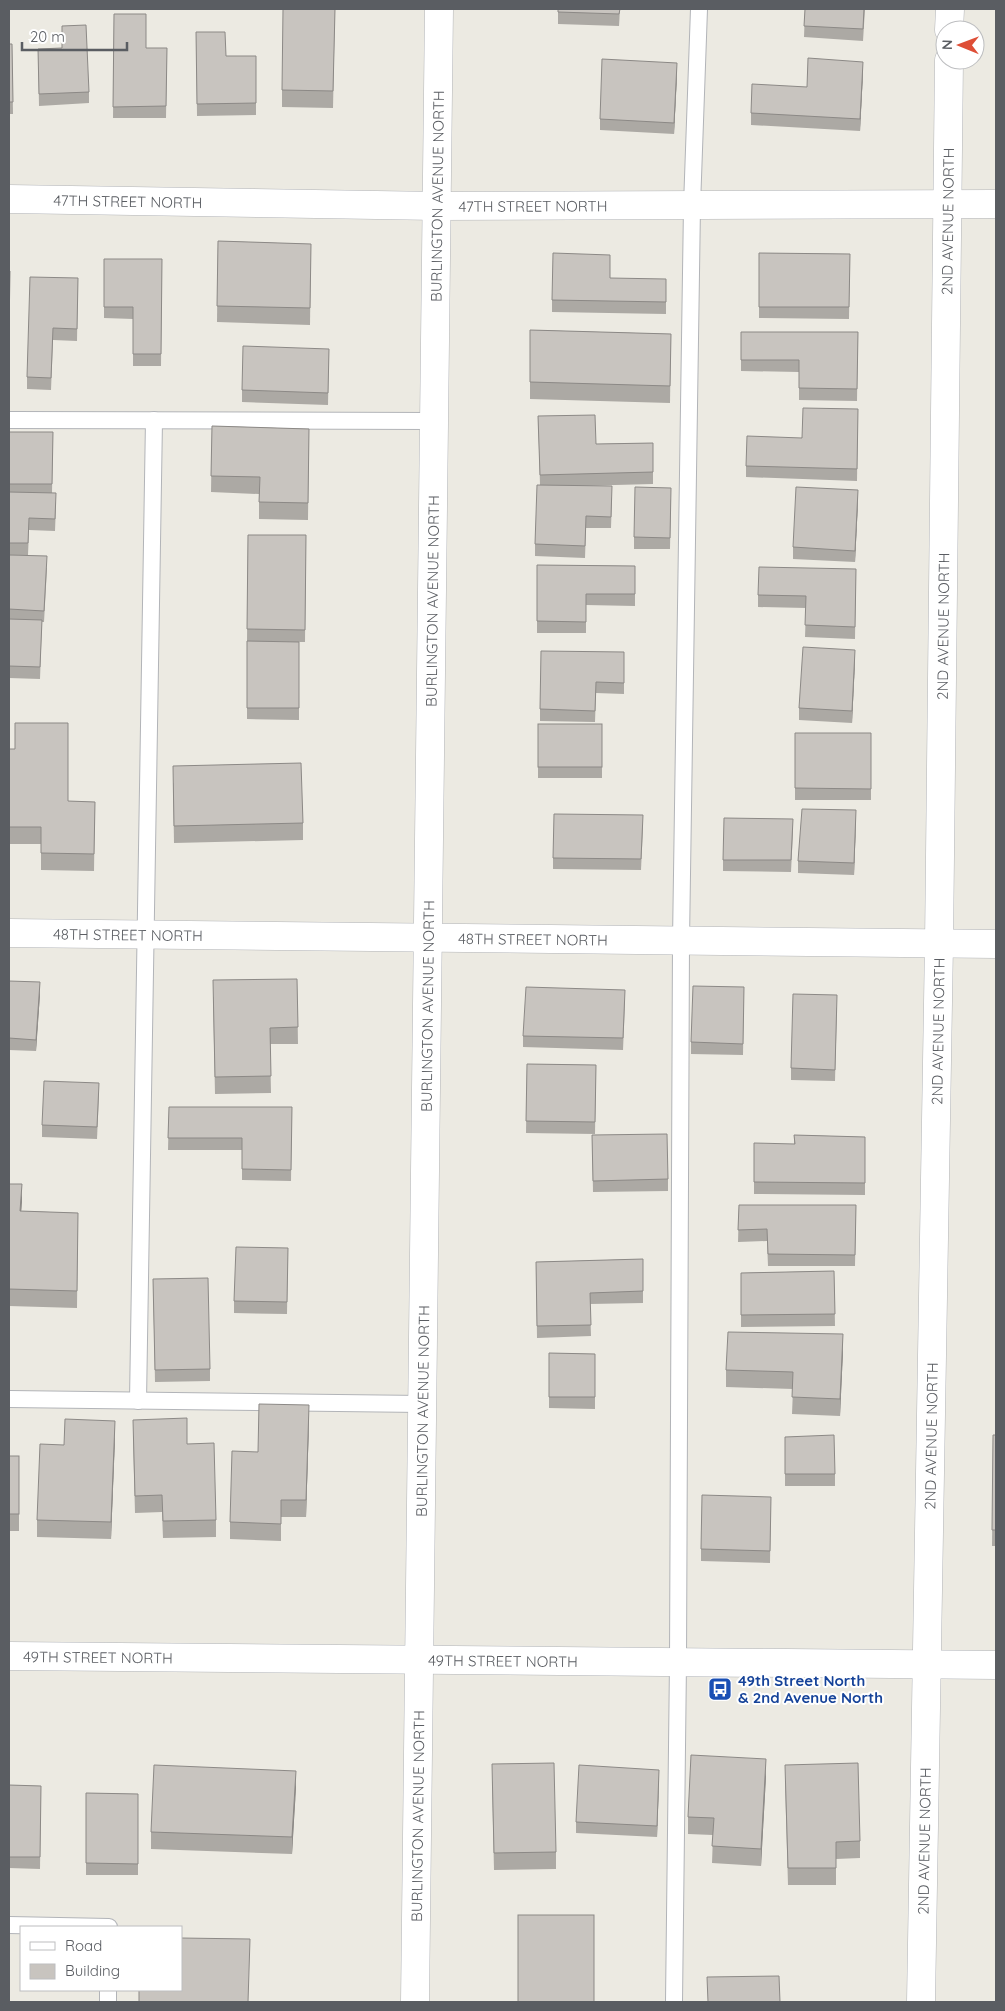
<svg xmlns="http://www.w3.org/2000/svg" width="1005" height="2011" font-family="Quicksand,sans-serif">
  <rect width="100%" height="100%" fill="#eceae2"/>
  <g fill="none" stroke-linecap="round" stroke-linejoin="round">
    <!-- service casing -->
    <g stroke="#b2b4b8" stroke-width="18">
      <g id="service">
        <polyline points="9,420 434,421"/>
        <polyline points="9,1399 422,1404"/>
        <polyline points="138,1401 154,420"/>
        <polyline points="9,1925 109,1927"/>
        <polyline points="108,2002 108,1990"/>
        <polyline points="674,2002 678,1662 681,941 692,206 699,9"/>
      </g>
    </g>
    <!-- minor casing -->
    <g stroke="#b2b4b8" stroke-width="29">
      <g id="minor">
        <polyline points="949,30 950,9"/>
        <path id="s1" d="M9,199L437,206L996,204"/>
        <path id="s2" d="M9,933L996,944"/>
        <path id="s3" d="M415,2002L439,9"/>
        <path id="s4" d="M921,2002L939,944L949,60"/>
      </g>
    </g>
    <!-- secondary casing -->
    <g stroke="#b1b4b9" stroke-width="29">
      <g id="secondary">
        <path id="s5" d="M9,1656L996,1665"/>
      </g>
    </g>
    <!-- service -->
    <use href="#service" stroke="#fff" stroke-width="16"/>
    <!-- minor -->
    <use href="#minor" stroke="#fff" stroke-width="28"/>
    <!-- secondary -->
    <use href="#secondary" stroke="#fff" stroke-width="28"/>
  </g>
  <!-- wall -->
  <g fill="#aca9a4">
    <polygon points="335,9 333,108 282,107 282,90"/>
    <polygon points="558,9 620,9 619,26 558,24"/>
    <polygon points="793,9 865,9 863,41 804,37 805,9"/>
    <polygon points="114,14 146,48 167,48 166,118 113,118"/>
    <polygon points="62,26 89,92 89,103 39,106 38,49 62,48"/>
    <polygon points="196,32 226,56 256,56 256,115 197,116"/>
    <polygon points="9,44 12,44 13,114 9,114"/>
    <polygon points="863,73 860,131 751,125 751,113 807,87"/>
    <polygon points="677,75 674,134 600,130 600,119"/>
    <polygon points="218,241 311,244 310,325 217,322"/>
    <polygon points="759,253 850,254 849,319 759,318"/>
    <polygon points="104,259 162,259 161,366 133,366 133,319 104,318"/>
    <polygon points="78,278 77,341 53,340 51,390 27,389 27,377"/>
    <polygon points="666,279 666,314 552,312 552,300"/>
    <polygon points="530,330 671,334 670,403 530,399"/>
    <polygon points="741,332 858,332 857,401 799,400 799,372 741,371"/>
    <polygon points="329,349 328,405 242,402 242,390"/>
    <polygon points="858,409 857,481 746,477 746,466"/>
    <polygon points="538,416 596,444 653,443 653,484 577,486 612,498 611,528 586,528 585,558 535,556 535,544 540,485"/>
    <polygon points="212,426 309,429 308,520 259,519 259,494 211,492"/>
    <polygon points="9,432 53,432 52,493 56,505 55,531 29,530 28,555 9,555"/>
    <polygon points="671,499 670,549 634,549 634,537"/>
    <polygon points="858,502 855,562 793,559 793,547"/>
    <polygon points="248,535 306,535 305,642 299,642 299,720 247,719 247,641 268,641 247,641"/>
    <polygon points="9,555 47,568 44,622 42,622 40,679 9,678"/>
    <polygon points="537,565 635,566 635,606 586,605 586,633 537,633"/>
    <polygon points="856,569 855,639 805,637 806,608 758,607 758,595"/>
    <polygon points="624,652 624,694 596,693 595,722 540,721 540,709"/>
    <polygon points="855,661 852,723 799,720 799,708"/>
    <rect x="538" y="724" width="64" height="54"/>
    <rect x="795" y="733" width="76" height="67"/>
    <polygon points="9,749 68,801 95,802 94,871 41,870 41,844 9,844"/>
    <polygon points="173,783 303,823 303,840 174,843"/>
    <polygon points="856,821 854,875 798,873 798,861"/>
    <polygon points="643,827 641,870 553,869 553,858"/>
    <polygon points="793,831 791,872 723,871 723,860"/>
    <polygon points="297,979 298,1044 270,1044 271,1093 215,1094 213,997"/>
    <polygon points="9,981 40,994 36,1051 9,1050"/>
    <polygon points="744,987 743,1055 691,1054 691,1042"/>
    <polygon points="625,1002 623,1050 523,1047 523,1036"/>
    <polygon points="837,1007 835,1081 791,1080 791,1068"/>
    <polygon points="527,1064 596,1065 595,1134 526,1133"/>
    <polygon points="99,1094 97,1139 42,1137 42,1125"/>
    <polygon points="169,1107 292,1107 291,1181 242,1180 242,1150 168,1150"/>
    <polygon points="592,1135 668,1179 668,1191 593,1192"/>
    <polygon points="794,1135 865,1137 865,1195 754,1194 754,1182 794,1144"/>
    <polygon points="9,1184 22,1201 21,1211 78,1213 77,1308 9,1306"/>
    <polygon points="739,1205 856,1205 855,1266 768,1266 767,1241 738,1242"/>
    <polygon points="288,1248 287,1314 234,1313 234,1301"/>
    <polygon points="643,1259 643,1303 590,1304 591,1336 537,1338 536,1262"/>
    <polygon points="834,1271 835,1326 741,1327 741,1273"/>
    <polygon points="153,1279 210,1369 210,1381 155,1382"/>
    <polygon points="843,1351 840,1416 792,1414 793,1389 726,1387 726,1370"/>
    <polygon points="549,1353 595,1354 595,1409 549,1408"/>
    <polygon points="309,1422 306,1517 281,1517 281,1541 230,1539 230,1522 258,1452"/>
    <polygon points="993,1435 996,1435 996,1546 992,1546"/>
    <polygon points="133,1436 187,1444 216,1520 216,1537 163,1538 162,1512 135,1513"/>
    <polygon points="785,1437 835,1474 835,1486 785,1486"/>
    <polygon points="115,1438 111,1539 37,1537 37,1520 64,1445"/>
    <rect x="9" y="1456" width="10" height="75"/>
    <polygon points="771,1497 770,1563 701,1561 701,1549"/>
    <polygon points="766,1776 761,1866 712,1863 713,1835 688,1834 688,1817"/>
    <polygon points="492,1781 556,1852 556,1869 494,1870"/>
    <polygon points="659,1781 657,1837 576,1833 576,1822"/>
    <polygon points="785,1781 860,1841 860,1858 836,1859 836,1885 788,1885"/>
    <polygon points="9,1785 41,1786 40,1869 9,1868"/>
    <polygon points="296,1787 292,1854 151,1849 151,1832"/>
    <polygon points="86,1793 138,1794 138,1875 86,1875"/>
  </g>
  <!-- shaded-wall -->
  <g fill="#8c8986">
    <polygon points="863,62 863,73 860,131 860,119"/>
    <polygon points="677,63 677,75 674,134 674,123"/>
    <polygon points="858,490 858,502 855,562 855,551"/>
    <polygon points="855,650 855,661 852,723 852,711"/>
    <polygon points="856,810 856,821 854,875 854,863"/>
    <polygon points="40,982 40,994 36,1051 36,1040"/>
    <polygon points="22,1184 22,1201 20,1228 20,1211"/>
    <polygon points="843,1334 843,1351 840,1416 840,1399"/>
    <polygon points="309,1405 309,1422 306,1517 306,1500"/>
    <polygon points="115,1421 115,1438 111,1539 111,1522"/>
    <polygon points="766,1759 766,1776 761,1866 761,1849"/>
    <polygon points="659,1770 659,1781 657,1837 657,1826"/>
    <polygon points="296,1771 296,1787 292,1854 292,1837"/>
  </g>
  <!-- building -->
  <g fill="#c8c4bf" stroke="#8c8986">
    <polygon points="283,9 335,9 333,91 282,90"/>
    <polygon points="558,9 620,9 619,14 558,12"/>
    <polygon points="805,9 864,9 863,29 804,26"/>
    <polygon points="114,14 146,14 146,48 167,48 166,106 113,107"/>
    <polygon points="86,25 89,92 39,94 38,49 62,48 62,26"/>
    <polygon points="196,32 225,32 226,56 256,56 256,103 197,104"/>
    <polygon points="9,44 12,44 13,102 9,102"/>
    <polygon points="808,58 863,62 860,119 751,113 752,84 807,87"/>
    <polygon points="602,59 677,63 674,123 600,119"/>
    <polygon points="218,241 311,244 310,308 217,306"/>
    <polygon points="553,253 610,255 610,278 666,279 666,302 552,300"/>
    <polygon points="759,253 850,254 849,307 759,307"/>
    <polygon points="104,259 162,259 161,354 133,354 133,307 104,307"/>
    <polygon points="9,271 10,271 9,329"/>
    <polygon points="30,277 78,278 77,329 53,328 51,378 27,377"/>
    <polygon points="530,330 671,334 670,386 530,382"/>
    <polygon points="741,332 858,332 857,389 799,388 799,360 741,360"/>
    <polygon points="243,346 329,349 328,393 242,390"/>
    <polygon points="803,408 858,409 857,469 746,466 747,436 802,438"/>
    <polygon points="595,415 596,444 653,443 653,472 540,475 538,416"/>
    <polygon points="212,426 309,429 308,503 259,502 260,477 211,476"/>
    <polygon points="9,432 53,432 52,484 9,484"/>
    <polygon points="537,485 612,486 611,517 586,516 585,546 535,544"/>
    <polygon points="635,487 671,488 670,538 634,537"/>
    <polygon points="796,487 858,490 855,551 793,547"/>
    <polygon points="9,492 56,493 55,519 29,518 28,543 9,543"/>
    <polygon points="248,535 306,535 305,630 247,629"/>
    <polygon points="9,555 47,556 44,611 9,609"/>
    <polygon points="537,565 635,566 635,594 586,594 586,622 537,621"/>
    <polygon points="759,567 856,569 855,627 805,625 806,596 758,595"/>
    <polygon points="9,619 42,620 40,667 9,666"/>
    <polygon points="247,641 299,642 299,708 247,708"/>
    <polygon points="803,647 855,650 852,711 799,708"/>
    <polygon points="541,651 624,652 624,683 596,682 595,711 540,709"/>
    <polygon points="15,723 68,723 68,801 95,802 94,854 41,853 41,827 9,827 9,749 15,749"/>
    <rect x="538" y="724" width="64" height="43"/>
    <polygon points="795,733 871,733 871,789 795,788"/>
    <polygon points="301,763 303,823 174,826 173,766"/>
    <polygon points="802,809 856,810 854,863 798,861"/>
    <polygon points="554,814 643,815 641,859 553,858"/>
    <polygon points="724,818 793,819 791,860 723,860"/>
    <polygon points="297,979 298,1027 270,1028 271,1076 215,1077 213,980"/>
    <polygon points="9,981 40,982 36,1040 9,1038"/>
    <polygon points="693,986 744,987 743,1044 691,1042"/>
    <polygon points="526,987 625,990 623,1038 523,1036"/>
    <polygon points="793,994 837,995 835,1070 791,1068"/>
    <polygon points="527,1064 596,1065 595,1122 526,1121"/>
    <polygon points="44,1081 99,1083 97,1127 42,1125"/>
    <polygon points="169,1107 292,1107 291,1170 242,1169 242,1138 168,1138"/>
    <polygon points="667,1134 668,1179 593,1181 592,1135"/>
    <polygon points="794,1135 865,1137 865,1183 754,1182 754,1143 795,1144"/>
    <polygon points="9,1184 22,1184 20,1211 78,1213 77,1291 9,1289"/>
    <polygon points="739,1205 856,1205 855,1255 768,1254 767,1229 738,1230"/>
    <polygon points="236,1247 288,1248 287,1302 234,1301"/>
    <polygon points="643,1259 643,1291 590,1293 591,1325 537,1326 536,1262"/>
    <polygon points="834,1271 835,1314 741,1315 741,1273"/>
    <polygon points="208,1278 210,1369 155,1370 153,1279"/>
    <polygon points="728,1332 843,1334 840,1399 792,1397 793,1372 726,1370"/>
    <polygon points="549,1353 595,1354 595,1397 549,1397"/>
    <polygon points="259,1404 309,1405 306,1500 281,1500 281,1524 230,1522 232,1451 258,1452"/>
    <polygon points="187,1418 187,1444 214,1443 216,1520 163,1521 162,1495 135,1496 133,1420"/>
    <polygon points="65,1419 115,1421 111,1522 37,1520 40,1444 64,1445"/>
    <polygon points="834,1435 835,1474 785,1474 785,1437"/>
    <polygon points="993,1435 996,1435 996,1530 992,1530"/>
    <rect x="9" y="1456" width="10" height="58"/>
    <polygon points="702,1495 771,1497 770,1551 701,1549"/>
    <polygon points="691,1755 766,1759 761,1849 712,1846 714,1818 688,1817"/>
    <polygon points="554,1763 556,1852 494,1853 492,1764"/>
    <polygon points="858,1763 860,1841 836,1842 836,1868 788,1868 785,1765"/>
    <polygon points="154,1765 296,1771 292,1837 151,1832"/>
    <polygon points="579,1765 659,1770 657,1826 576,1822"/>
    <polygon points="9,1785 41,1786 40,1857 9,1857"/>
    <polygon points="86,1793 138,1794 138,1864 86,1863"/>
    <rect x="518" y="1915" width="76" height="87"/>
    <polygon points="181,1938 250,1939 248,2002 139,2002 139,1990 181,1990"/>
    <polygon points="779,1976 780,2002 708,2002 707,1977"/>
  </g>
  <!-- icons -->
  <defs>
    <g id="bus-square" transform="scale(1.25)"><rect x="-9" y="-9" width="18" height="18" rx="4" fill="#1a4fb4" stroke="#fff"/><path d="M-5-6H5V4H4V6H2V4H-2V6H-4V4H-5ZM-3.5-4V0h7V-4ZM-3.5 1.2v1.5H-2V1.2ZM2 1.2v1.5H3.5V1.2Z" fill="#fff"/></g>
  </defs>
  <g fill-rule="evenodd">
    <use href="#bus-square" x="720" y="1689"/>
  </g>
  <g text-anchor="middle" dominant-baseline="central" stroke-width="4" stroke-linejoin="round" paint-order="stroke">
    <!-- street labels -->
    <g font-size="15" fill="#5a5d62" stroke="#fff">
      <text stroke="none"><textPath href="#s3" startOffset="1806">BURLINGTON AVENUE NORTH</textPath></text>
      <text stroke="none"><textPath href="#s1" startOffset="119">47TH STREET NORTH</textPath></text>
      <text stroke="none"><textPath href="#s1" startOffset="524">47TH STREET NORTH</textPath></text>
      <text stroke="none"><textPath href="#s4" startOffset="1781">2ND AVENUE NORTH</textPath></text>
      <text stroke="none"><textPath href="#s3" startOffset="1401">BURLINGTON AVENUE NORTH</textPath></text>
      <text stroke="none"><textPath href="#s4" startOffset="1376">2ND AVENUE NORTH</textPath></text>
      <text stroke="none"><textPath href="#s2" startOffset="119">48TH STREET NORTH</textPath></text>
      <text stroke="none"><textPath href="#s2" startOffset="524">48TH STREET NORTH</textPath></text>
      <text stroke="none"><textPath href="#s3" startOffset="996">BURLINGTON AVENUE NORTH</textPath></text>
      <text stroke="none"><textPath href="#s4" startOffset="971">2ND AVENUE NORTH</textPath></text>
      <text stroke="none"><textPath href="#s3" startOffset="591">BURLINGTON AVENUE NORTH</textPath></text>
      <text stroke="none"><textPath href="#s4" startOffset="566">2ND AVENUE NORTH</textPath></text>
      <text stroke="none"><textPath href="#s5" startOffset="89">49TH STREET NORTH</textPath></text>
      <text stroke="none"><textPath href="#s5" startOffset="494">49TH STREET NORTH</textPath></text>
      <text stroke="none"><textPath href="#s3" startOffset="186">BURLINGTON AVENUE NORTH</textPath></text>
      <text stroke="none"><textPath href="#s4" startOffset="161">2ND AVENUE NORTH</textPath></text>
    </g>
    <!-- transit labels -->
    <g font-size="15" font-weight="bold" fill="#164399" stroke="#fff" text-anchor="start">
      <text x="738" y="1680">49th Street North<tspan x="738" dy="17">&amp; 2nd Avenue North</tspan></text>
    </g>
  </g>
  <!-- border -->
  <rect width="1005" height="2011" fill="none" stroke="#5a5d62" stroke-width="20"/>
  <!-- legend -->
  <rect x="20" y="1926" width="162" height="65" fill="#ffffff" stroke="#bdbec0"/>
  <rect x="30" y="1942" width="25" height="8" fill="#ffffff" stroke="#bdbec0"/>
  <text x="65" y="1951" font-size="15" fill="#5a5d62">Road</text>
  <rect x="30" y="1964" width="25" height="15" fill="#c8c4bf" stroke="#bdbec0"/>
  <text x="65" y="1976" font-size="15" fill="#5a5d62">Building</text>
  <!-- north arrow -->
  <g transform="translate(960 45) rotate(271)"><circle r="24" fill="#ffffff" stroke="#bdbec0"/>
  <path d="M0-4L9 19L0 12L-9 19Z" fill="#de4e36"/>
  <text y="-8" font-size="14" font-weight="bold" text-anchor="middle" fill="#5a5d62">N</text>
  </g>
  <!-- scale -->
  <path d="M22 42v8h105v-8" fill="none" stroke="#5a5d62" stroke-width="2.5"/>
  <text x="30" y="42" font-size="15" fill="#5a5d62" stroke="#ffffff" stroke-width="4" paint-order="stroke">20 m</text>
</svg>
